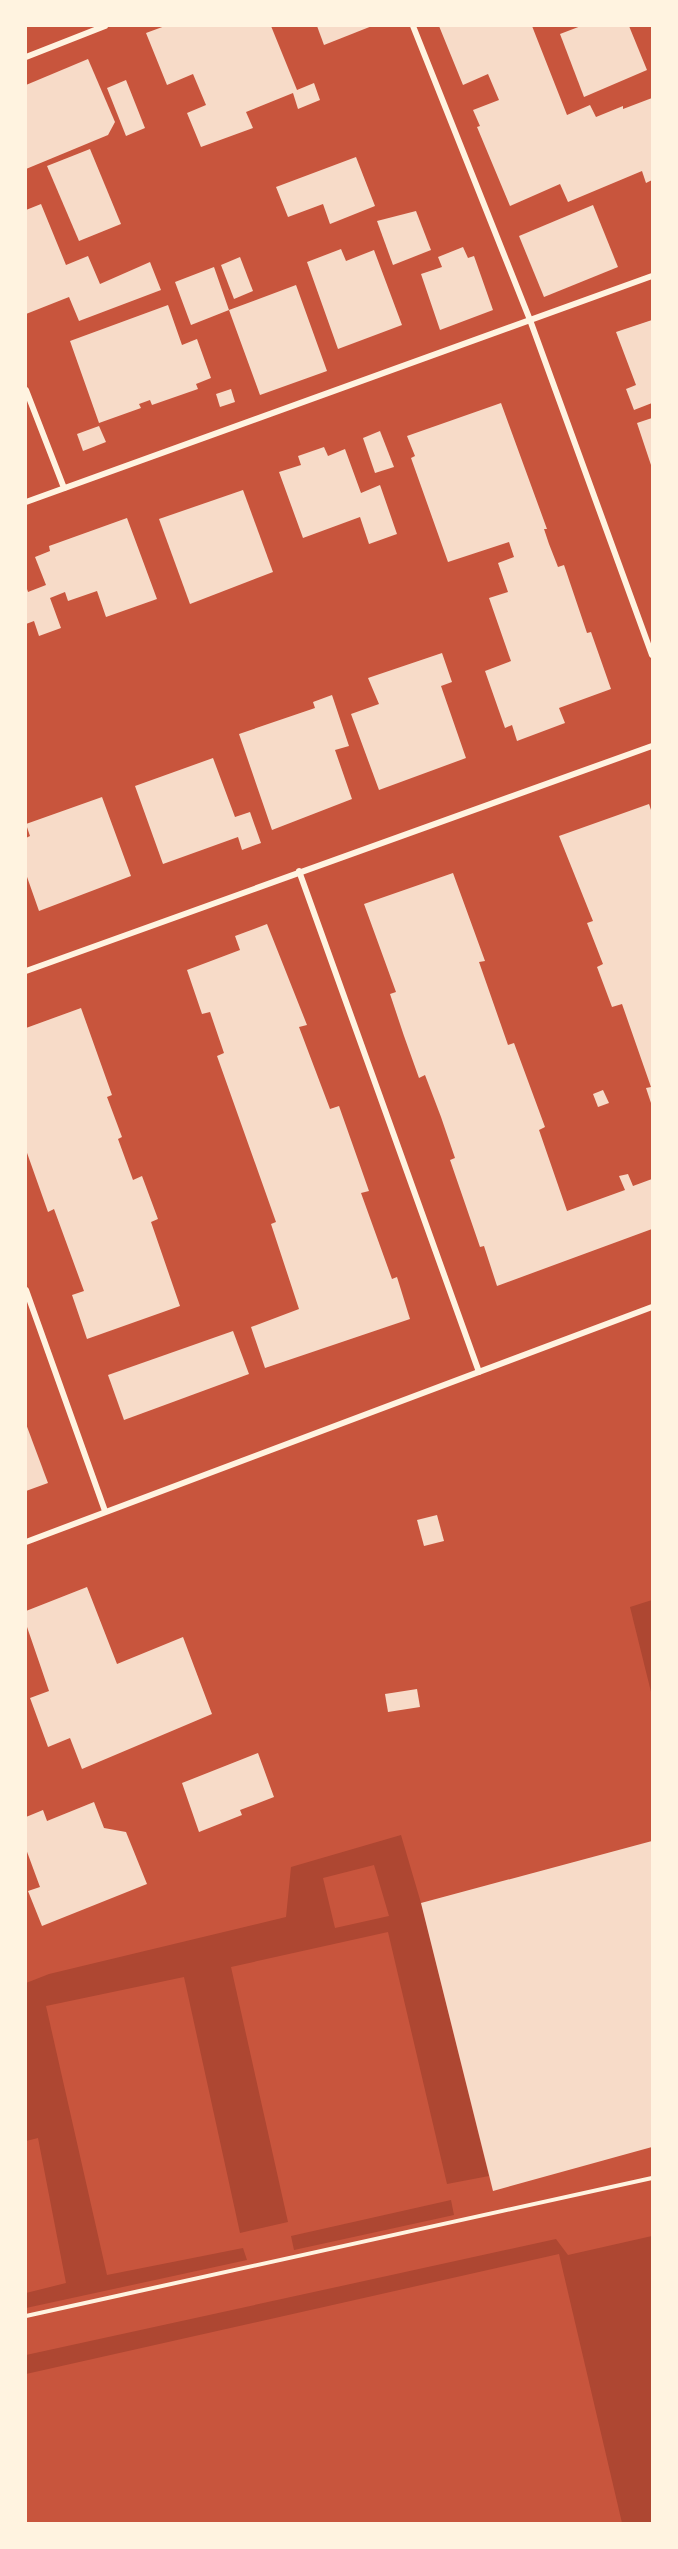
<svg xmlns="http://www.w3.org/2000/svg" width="678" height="2549" font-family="Spectral,serif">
  <rect width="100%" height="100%" fill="#c8553d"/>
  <!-- green -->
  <g fill="#ae4732" fill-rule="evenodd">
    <polygon points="652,1600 652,1696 630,1607"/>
    <path d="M401,1835L421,1903L489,2176L447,2184L388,1932L231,1967L288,2222L240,2233L184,1977L46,2006L107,2275L243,2248L247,2260L26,2308V2293L66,2283L38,2138L26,2141V1983L49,1974L286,1917L291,1867ZM374,1865L389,1916L335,1928L323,1878Z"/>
    <polygon points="451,2200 454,2215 294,2250 291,2236"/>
    <polygon points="652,2236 652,2523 622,2523 559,2254 26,2374 26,2355 556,2239 568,2255"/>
  </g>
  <!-- building -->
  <g fill="#f7dbc8">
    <polygon points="165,26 271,26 297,90 314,83 320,100 298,109 293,93 246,112 253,128 201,147 187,113 206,105 193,74 167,85 146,33"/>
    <polygon points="317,26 372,26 324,45"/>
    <polygon points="439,26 532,26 567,115 590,105 596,117 623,106 623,109 652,98 652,180 646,183 642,171 568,202 560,184 510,206 477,127 480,126 473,110 499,100 488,74 463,85"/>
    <polygon points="581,26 629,26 647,70 584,97 560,34"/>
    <polygon points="88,59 115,122 108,135 26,169 26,85"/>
    <polygon points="126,80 145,128 126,136 107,88"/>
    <polygon points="90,149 121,224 79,241 47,166"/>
    <polygon points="356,157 375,206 330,224 323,204 288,217 276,187"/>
    <polygon points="41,204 66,265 88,256 100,284 150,262 161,290 79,321 69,297 26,314 26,210"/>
    <polygon points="593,205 618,267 544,297 519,236"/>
    <polygon points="416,211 431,250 393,265 377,221"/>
    <polygon points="463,247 468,258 474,256 493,310 440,330 421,274 442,267 438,257"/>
    <polygon points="341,249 346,261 374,250 402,325 338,349 307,262"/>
    <polygon points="240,257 253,291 234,299 221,265"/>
    <polygon points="214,267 229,310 296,285 327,371 260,395 229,310 191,325 175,282"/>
    <polygon points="168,305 182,345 197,339 211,378 196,384 198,389 152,405 150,400 139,404 141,408 99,423 70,341"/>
    <polygon points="652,320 652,403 634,410 626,389 636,385 616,332"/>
    <polygon points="231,389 235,402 220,407 216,394"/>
    <polygon points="501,403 547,529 544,529 549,544 558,567 564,565 587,633 591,632 611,689 559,708 565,723 517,741 512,725 505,728 485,671 511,661 489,598 508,592 498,563 514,557 509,542 448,562 411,458 415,456 407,436"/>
    <polygon points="652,418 652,468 637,423"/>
    <polygon points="99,426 106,442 83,451 77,434"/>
    <polygon points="380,431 394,467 375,473 363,438"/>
    <polygon points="324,447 328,456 345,449 361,493 380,485 397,534 369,544 360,517 303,538 279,472 301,465 298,456"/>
    <polygon points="243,490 273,572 190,604 159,519"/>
    <polygon points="127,518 157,599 106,617 97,591 68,601 65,592 50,598 61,628 39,636 34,621 26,624 26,586 28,592 46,585 35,557 50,551 49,546"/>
    <polygon points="442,653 452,682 441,686 466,758 379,790 351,714 379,704 368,678"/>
    <polygon points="332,695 349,746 335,750 352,799 272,830 239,734 315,708 313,702"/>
    <polygon points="213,758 235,817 250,812 261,843 242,850 238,837 163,864 135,786"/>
    <polygon points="102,797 131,876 39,911 26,874 26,838 30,836 26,824"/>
    <polygon points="649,804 652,813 652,1106 646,1088 651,1087 622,1004 612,1007 597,967 603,964 587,923 593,921 559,836"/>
    <polygon points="453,873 485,961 479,962 508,1045 514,1043 545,1127 539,1130 567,1211 625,1190 619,1176 628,1174 633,1186 652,1179 652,1229 497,1286 484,1246 480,1247 450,1160 455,1158 441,1117 425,1075 419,1078 404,1036 390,994 396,992 364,904"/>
    <polygon points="267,924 307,1025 299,1027 330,1109 339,1106 369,1191 361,1193 392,1279 397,1277 410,1319 265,1368 251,1327 299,1309 271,1224 276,1222 217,1056 224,1053 210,1012 202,1014 187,970 240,950 235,936"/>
    <polygon points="81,1008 112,1095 107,1097 122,1137 118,1139 133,1180 142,1176 158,1219 151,1222 180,1306 87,1339 72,1295 84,1291 54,1209 48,1212 26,1150 26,1028"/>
    <polygon points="603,1090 609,1103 598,1107 593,1094"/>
    <polygon points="233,1331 249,1374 124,1420 108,1375"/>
    <polygon points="26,1424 48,1483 26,1491"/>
    <polygon points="437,1515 444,1541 424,1546 417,1520"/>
    <polygon points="87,1587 117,1664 183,1637 212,1714 82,1769 70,1738 48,1747 30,1698 49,1691 26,1624 26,1611"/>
    <polygon points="417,1689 420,1707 388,1712 385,1694"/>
    <polygon points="258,1753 274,1797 240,1810 242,1815 199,1832 182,1783"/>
    <polygon points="94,1802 104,1828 126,1832 147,1884 42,1926 28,1891 40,1887 26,1849 26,1817 43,1810 47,1821"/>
    <polygon points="652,1841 652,2147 493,2191 421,1903"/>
  </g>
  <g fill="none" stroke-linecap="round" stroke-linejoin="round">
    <!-- path -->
    <polyline stroke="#fff3e0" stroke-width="4" points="26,2316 652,2178"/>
    <!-- minor -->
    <g stroke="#fff3e0" stroke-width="6">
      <polyline points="413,26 530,320 652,655"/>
      <polyline points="26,57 105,26"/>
      <polyline points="26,390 64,488"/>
      <polyline points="26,502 652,276"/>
      <polyline points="299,871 479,1372"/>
      <polyline points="26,971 652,746"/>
      <polyline points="26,1290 105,1511"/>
      <polyline points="26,1542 652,1307"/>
    </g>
  </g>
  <!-- border -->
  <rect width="678" height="2549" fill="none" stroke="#fff3e0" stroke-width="54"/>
</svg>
